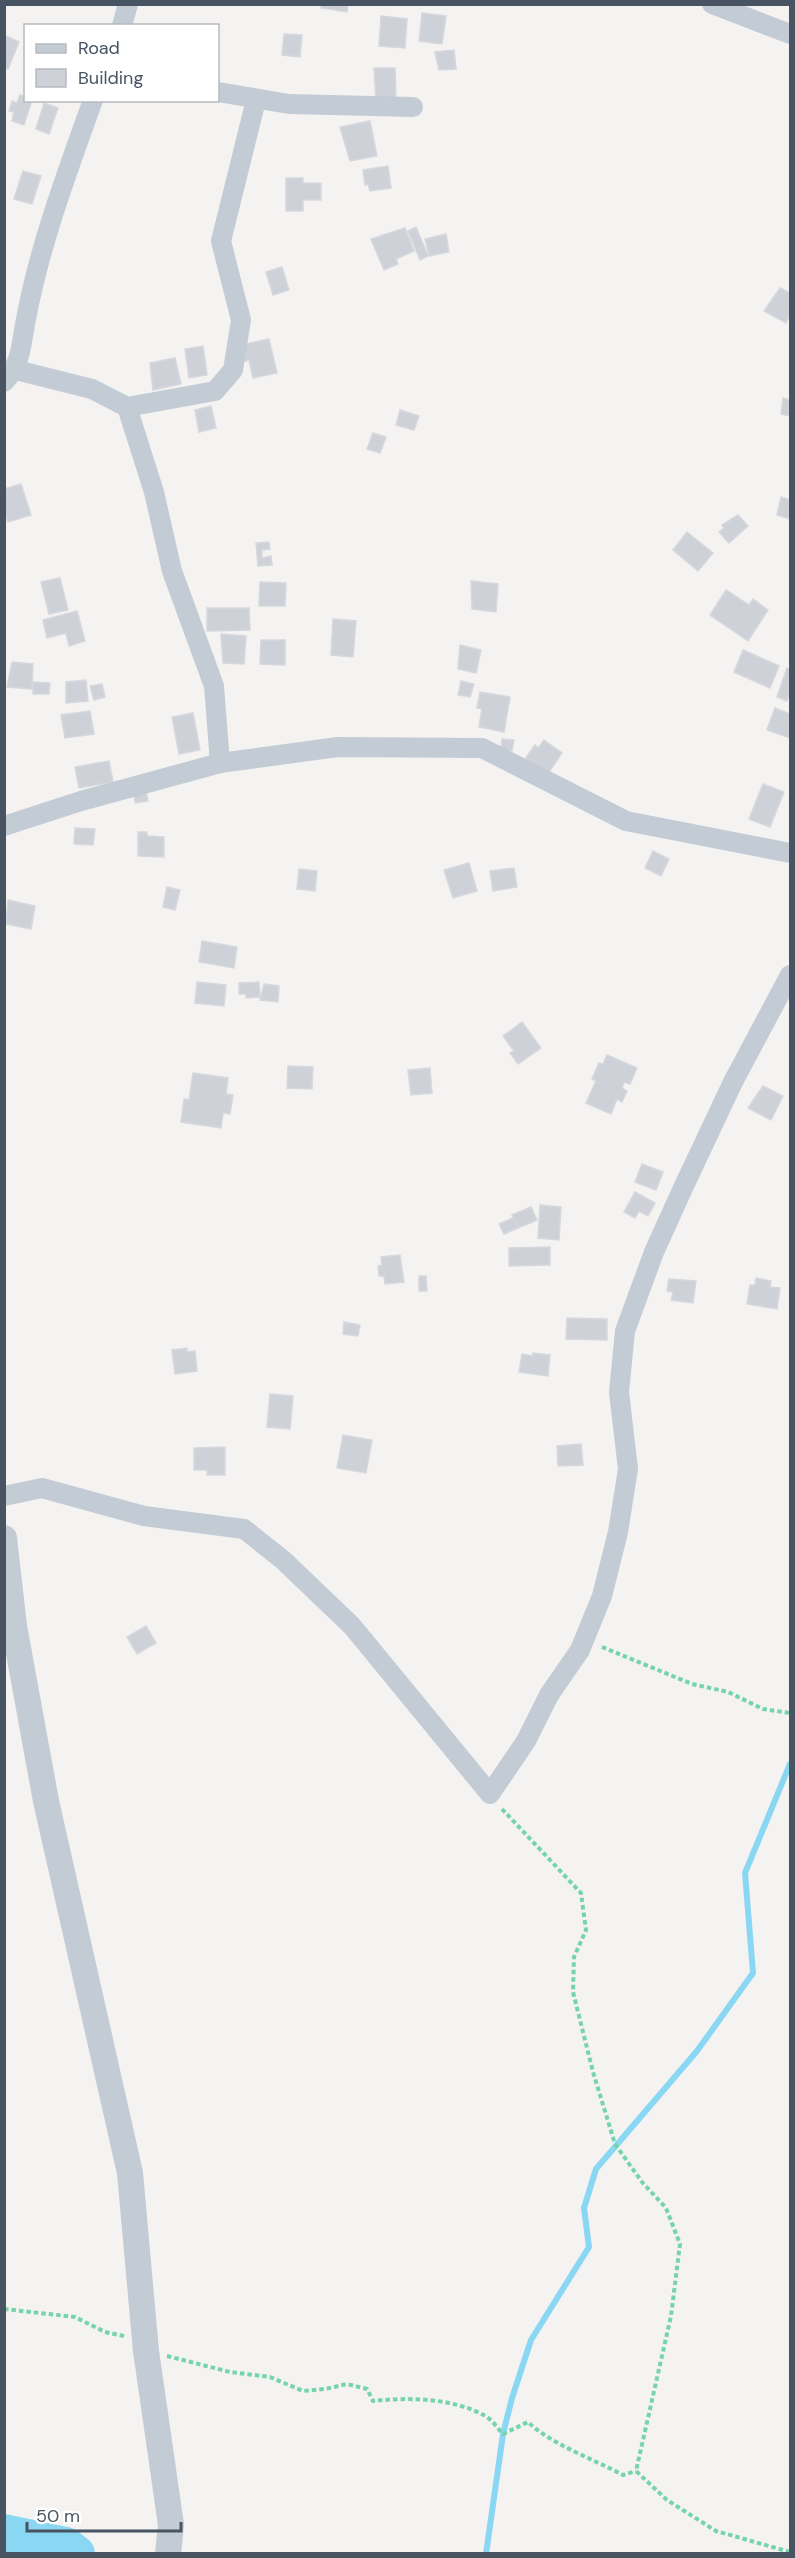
<svg xmlns="http://www.w3.org/2000/svg" width="795" height="2558" font-family="'DM Sans',sans-serif">
  <rect width="100%" height="100%" fill="#f5f2f2"/>
  <g fill="none" stroke-linecap="round" stroke-linejoin="round">
    <!-- stream -->
    <polyline stroke="#8ad7f3" stroke-width="6" points="486,2554 503,2434 512,2398 531,2340 589,2247 584,2208 596,2169 697,2051 753,1973 745,1873 790,1764"/>
    <!-- river -->
    <polyline stroke="#8ad7f3" stroke-width="38" points="4,2533 66,2546 76,2554"/>
  </g>
  <!-- building -->
  <g fill="#ced1d8" stroke="#d6d8de" stroke-width="1.5">
    <polygon points="322,4 348,4 347,12 321,8"/>
    <polygon points="422,13 446,16 442,44 419,41"/>
    <polygon points="381,16 407,19 405,48 379,46"/>
    <polygon points="284,34 302,35 300,57 282,55"/>
    <polygon points="4,35 19,42 8,69 4,68"/>
    <polygon points="454,50 456,69 439,70 435,52"/>
    <polygon points="374,68 395,68 396,101 376,102"/>
    <polygon points="20,95 26,97 26,100 32,100 24,125 12,121 14,112 9,111 12,101 17,103"/>
    <polygon points="44,103 58,108 49,134 36,129"/>
    <polygon points="370,121 377,156 350,161 340,127"/>
    <polygon points="388,166 391,188 370,191 368,184 365,185 363,170"/>
    <polygon points="23,171 41,176 32,204 14,199"/>
    <polygon points="286,178 303,178 303,183 321,183 321,200 303,200 303,211 286,211"/>
    <polygon points="416,227 428,256 420,260 408,231"/>
    <polygon points="405,228 414,251 396,259 398,264 384,270 371,239"/>
    <polygon points="446,234 449,252 429,256 425,239"/>
    <polygon points="282,267 289,290 273,295 266,272"/>
    <polygon points="780,288 790,293 790,314 786,323 764,311"/>
    <polygon points="269,339 277,373 253,378 249,360 245,361 241,345"/>
    <polygon points="203,346 207,375 189,378 185,349"/>
    <polygon points="175,358 181,384 153,390 150,363"/>
    <polygon points="783,398 790,400 790,416 781,414"/>
    <polygon points="211,406 216,428 199,432 195,410"/>
    <polygon points="400,410 419,416 414,430 396,425"/>
    <polygon points="373,433 386,437 380,453 367,449"/>
    <polygon points="21,484 31,515 8,522 4,510 4,489"/>
    <polygon points="781,497 790,500 790,519 777,515"/>
    <polygon points="738,515 748,526 729,543 719,532 724,528 722,525"/>
    <polygon points="687,532 713,553 698,571 673,550"/>
    <polygon points="269,542 270,549 262,550 262,558 271,556 272,565 258,566 256,543"/>
    <polygon points="60,578 68,610 49,614 41,582"/>
    <polygon points="471,581 498,584 496,612 472,609"/>
    <polygon points="260,582 286,583 285,606 259,606"/>
    <polygon points="726,590 749,605 753,599 768,610 748,641 710,615"/>
    <polygon points="207,608 249,608 250,630 207,631"/>
    <polygon points="77,611 85,641 69,646 66,633 47,638 43,620"/>
    <polygon points="333,619 356,621 353,657 331,655"/>
    <polygon points="221,634 246,636 244,664 223,663"/>
    <polygon points="261,640 285,640 285,665 260,664"/>
    <polygon points="460,645 481,650 476,673 458,669"/>
    <polygon points="743,650 779,666 770,688 734,672"/>
    <polygon points="12,662 33,664 32,689 7,687"/>
    <polygon points="787,668 790,670 790,691 787,701 777,697"/>
    <polygon points="86,680 88,701 66,703 66,682"/>
    <polygon points="461,681 474,684 470,697 458,695"/>
    <polygon points="33,682 50,683 49,694 33,694"/>
    <polygon points="102,684 105,697 94,700 90,686"/>
    <polygon points="480,692 510,697 504,732 479,727 482,709 477,708"/>
    <polygon points="775,708 790,714 790,738 767,730"/>
    <polygon points="90,711 94,734 65,738 61,715"/>
    <polygon points="193,713 200,750 179,754 172,717"/>
    <polygon points="502,739 514,740 512,751 501,750"/>
    <polygon points="544,740 562,753 547,775 525,759 535,745 538,748"/>
    <polygon points="109,761 113,782 79,788 75,767"/>
    <polygon points="763,784 784,792 770,827 749,819"/>
    <polygon points="146,791 148,801 135,803 134,794"/>
    <polygon points="75,828 95,829 93,845 74,844"/>
    <polygon points="138,832 147,832 147,836 164,837 164,857 138,856"/>
    <polygon points="653,851 669,859 661,876 645,868"/>
    <polygon points="469,863 477,891 453,898 444,870"/>
    <polygon points="514,868 517,887 493,891 490,871"/>
    <polygon points="299,869 317,871 315,891 297,889"/>
    <polygon points="167,887 180,890 175,910 163,907"/>
    <polygon points="8,900 35,906 31,929 6,924"/>
    <polygon points="202,941 237,947 234,968 199,962"/>
    <polygon points="197,982 226,985 224,1006 195,1003"/>
    <polygon points="259,982 260,997 246,998 246,994 239,994 239,983"/>
    <polygon points="264,984 279,986 278,1002 260,1000"/>
    <polygon points="522,1022 541,1048 518,1064 510,1053 514,1051 503,1036"/>
    <polygon points="607,1055 637,1068 630,1084 624,1082 622,1088 627,1091 622,1102 617,1099 611,1114 586,1103 596,1081 592,1079 599,1063 603,1064"/>
    <polygon points="288,1066 313,1067 312,1089 287,1088"/>
    <polygon points="430,1068 432,1093 411,1095 408,1070"/>
    <polygon points="193,1073 228,1078 226,1094 233,1095 230,1114 223,1113 221,1128 181,1122 184,1099 189,1100"/>
    <polygon points="763,1086 783,1096 771,1120 748,1108"/>
    <polygon points="642,1164 663,1172 656,1190 635,1182"/>
    <polygon points="635,1192 655,1203 648,1216 639,1211 635,1218 624,1212"/>
    <polygon points="540,1205 561,1207 559,1240 538,1238"/>
    <polygon points="531,1207 537,1220 518,1228 512,1215"/>
    <polygon points="513,1218 518,1228 504,1234 499,1224"/>
    <polygon points="550,1247 550,1265 509,1266 509,1248"/>
    <polygon points="400,1255 404,1282 385,1284 384,1276 379,1276 378,1266 382,1265 381,1257"/>
    <polygon points="419,1276 426,1276 427,1291 419,1291"/>
    <polygon points="756,1278 771,1281 770,1287 780,1288 777,1309 747,1304 750,1285 755,1285"/>
    <polygon points="669,1279 696,1281 693,1303 671,1300 673,1292 667,1291"/>
    <polygon points="567,1318 607,1319 607,1340 566,1339"/>
    <polygon points="344,1322 360,1325 358,1336 343,1334"/>
    <polygon points="187,1348 187,1352 195,1351 197,1371 175,1374 172,1350"/>
    <polygon points="533,1353 550,1355 548,1376 519,1372 522,1354 533,1356"/>
    <polygon points="270,1394 293,1396 290,1429 267,1427"/>
    <polygon points="343,1435 372,1440 366,1473 337,1468"/>
    <polygon points="581,1444 583,1465 558,1466 557,1446"/>
    <polygon points="225,1447 225,1475 207,1475 207,1470 194,1470 194,1448"/>
    <polygon points="146,1626 156,1643 137,1654 127,1637"/>
  </g>
  <g fill="none" stroke-linecap="round" stroke-linejoin="round">
    <!-- path -->
    <g stroke="#75d4aa" stroke-width="4" stroke-dasharray="4.5 3" stroke-linecap="butt">
      <polyline points="602,1647 692,1684 728,1692 763,1709 790,1713"/>
      <polyline points="502,1809 581,1893 586,1930 574,1957 573,1992 593,2072 615,2144 642,2182 666,2208 680,2244 671,2316 636,2471 667,2500 716,2531 790,2552"/>
      <polyline points="4,2309 75,2317 105,2332 124,2336"/>
      <path d="M167,2356L230,2372L270,2377L303,2391L325,2389L347,2384L367,2389L373,2401C410,2397 455,2398 487,2417C493,2421 498,2429 503,2434L528,2422C551,2444 593,2459 623,2475L636,2471"/>
    </g>
    <!-- minor -->
    <g stroke="#c3ccd4" stroke-width="20">
      <polyline points="712,4 790,34"/>
      <polyline points="122,26 128,4"/>
      <polyline points="218,92 289,104 413,107"/>
      <path d="M4,382C22,364 21,343 26,319C40,244 67,173 93,100"/>
      <polyline points="127,407 215,391 233,370 241,320 221,241 256,100"/>
      <polyline points="220,763 338,747 482,748 626,821 790,853"/>
      <polyline points="4,826 81,801 220,763 214,686 172,571 154,492 127,407 92,389 16,370"/>
      <polyline points="4,1496 42,1488 144,1516 244,1529 283,1560 352,1626 490,1794 526,1741 549,1695 580,1650 602,1596 618,1532 628,1469 619,1392 625,1331 654,1252 683,1188 733,1082 790,975"/>
    </g>
    <!-- tertiary -->
    <polyline stroke="#c3ccd4" stroke-width="26" points="4,1538 14,1626 46,1801 130,2173 146,2351 171,2525 168,2554"/>
  </g>
  <!-- border -->
  <rect width="795" height="2558" fill="none" stroke="#485462" stroke-width="12"/>
  <!-- legend -->
  <rect x="24" y="24" width="195" height="78" fill="#ffffff" stroke="#b6bbc0" stroke-width="1.5"/>
  <rect x="36" y="44" width="30" height="9" fill="#c3ccd4" stroke="#b6bbc0" stroke-width="1.5"/>
  <text x="78" y="54" font-size="18" fill="#485462">Road</text>
  <rect x="36" y="69" width="30" height="18" fill="#ced1d8" stroke="#b6bbc0" stroke-width="1.5"/>
  <text x="78" y="84" font-size="18" fill="#485462">Building</text>
  <!-- scale -->
  <path d="M27 2522v9h154v-9" fill="none" stroke="#485462" stroke-width="3"/>
  <text x="36" y="2522" font-size="18" fill="#485462" stroke="#ffffff" stroke-width="4.5" paint-order="stroke">50 m</text>
</svg>
